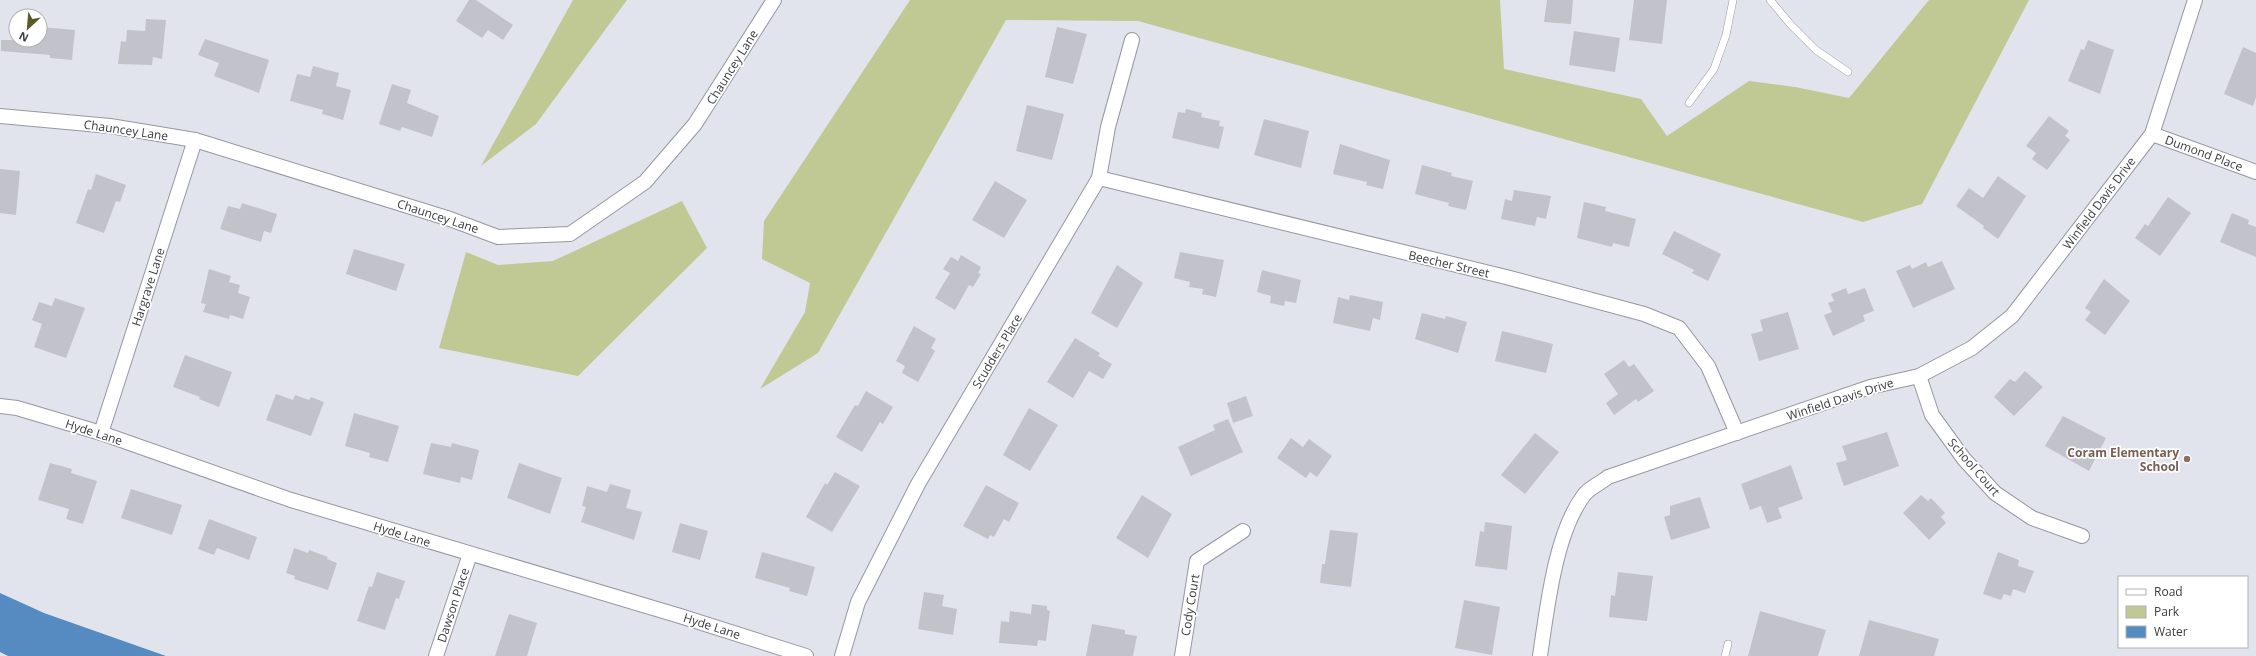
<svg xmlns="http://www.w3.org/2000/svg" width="2256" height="656" font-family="'Open Sans',sans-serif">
  <rect width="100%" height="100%" fill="#e2e4ed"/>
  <!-- green -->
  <g fill="#c0c894">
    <polygon points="573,0 627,0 536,124 481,166"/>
    <polygon points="910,0 1500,0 1504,69 1641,99 1667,136 1749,81 1795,87 1849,98 1929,0 2029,0 1922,204 1863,222 1138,21 1006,20 818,353 760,389 805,312 810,283 762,259 764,221"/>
    <polygon points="682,201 707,248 578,376 439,348 466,252 498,265 553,261"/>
  </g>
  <!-- water -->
  <polygon fill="#568bc1" points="0,593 44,613 166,656 8,656 0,652"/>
  <!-- building -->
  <g fill="#c2c2cb">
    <polygon points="469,0 476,0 513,25 503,40 488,30 482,38 456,21"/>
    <polygon points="1547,0 1573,0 1571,24 1544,22"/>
    <polygon points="1634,0 1667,0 1662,44 1629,40"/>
    <polygon points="146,19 166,20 162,59 153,57 152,65 118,64 121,41 126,42 127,30 145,31"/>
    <polygon points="40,27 75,30 72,60 50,58 50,55 1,51 1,40 40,40"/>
    <polygon points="1057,27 1087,34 1073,84 1045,77"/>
    <polygon points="1574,31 1620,38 1615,72 1569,65"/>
    <polygon points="205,39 269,60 259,93 214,76 219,63 198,55"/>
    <polygon points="2088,40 2114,50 2100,94 2068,81 2081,49 2084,50"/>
    <polygon points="2243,47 2256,53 2256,97 2253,106 2224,94"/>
    <polygon points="313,66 339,73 336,86 351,90 343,120 322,114 323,110 290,101 297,74 310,77"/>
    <polygon points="392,84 411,90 407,103 439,116 432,137 402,127 400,131 379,124"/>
    <polygon points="1027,105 1064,114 1052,160 1016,151"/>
    <polygon points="1186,109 1202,113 1201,117 1220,121 1219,126 1224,127 1219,149 1172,138 1178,112 1185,113"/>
    <polygon points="2049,116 2069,131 2065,136 2070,140 2047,170 2032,159 2036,153 2026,146"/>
    <polygon points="1264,119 1309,131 1301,168 1254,155"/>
    <polygon points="1340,144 1390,160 1383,189 1366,185 1367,182 1333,174"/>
    <polygon points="1422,165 1452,173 1451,176 1473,181 1466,210 1448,206 1449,203 1415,194"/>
    <polygon points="0,169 20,171 16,215 0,213"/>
    <polygon points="96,174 126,185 120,202 116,201 104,233 76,223 88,189 91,190"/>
    <polygon points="1998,176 2026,196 1998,239 1983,228 1984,226 1956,206 1969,188 1983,198"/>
    <polygon points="995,181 1027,200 1004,238 972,220"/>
    <polygon points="1514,190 1551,196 1546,219 1537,217 1535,226 1501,219 1505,199 1512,201"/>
    <polygon points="2168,197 2191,213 2160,256 2135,238 2145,224 2148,226"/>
    <polygon points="1584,202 1606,207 1605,211 1636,219 1629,247 1613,243 1612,247 1577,238"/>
    <polygon points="242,203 277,214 271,233 264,231 261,242 220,229 228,206 240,209"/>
    <polygon points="2232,213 2249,220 2248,224 2256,227 2256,257 2220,242"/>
    <polygon points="1674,231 1721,254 1708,281 1692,273 1694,270 1662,254"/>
    <polygon points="354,249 405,264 396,291 346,274"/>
    <polygon points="1180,252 1224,260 1216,297 1202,294 1203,289 1189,287 1190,282 1174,278"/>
    <polygon points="961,255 981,267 978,273 981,274 973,287 969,285 955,310 935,298 950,273 943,269 951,257 958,261"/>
    <polygon points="1942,261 1955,289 1913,308 1896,271 1910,265 1912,269 1926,262 1928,267"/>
    <polygon points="1117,265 1143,283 1117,328 1091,313"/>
    <polygon points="209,269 231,276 229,282 240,285 238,293 250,297 243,319 230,315 229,319 203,312 206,304 201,303"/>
    <polygon points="1262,270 1301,280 1296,303 1285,301 1284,306 1270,303 1271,296 1257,292"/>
    <polygon points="2104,279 2130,301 2105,335 2085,320 2091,312 2085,308"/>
    <polygon points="1846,288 1848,294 1865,288 1874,311 1863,315 1865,321 1833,336 1824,315 1832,312 1828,303 1834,301 1831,294"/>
    <polygon points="1350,295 1383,302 1380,320 1373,318 1370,331 1333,323 1338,297 1349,300"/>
    <polygon points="55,298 85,308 66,358 34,347 42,324 32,320 39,302 52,306"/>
    <polygon points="1788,312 1799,349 1759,361 1751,334 1763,331 1760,320"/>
    <polygon points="1422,313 1445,319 1446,316 1467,322 1458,353 1415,339"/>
    <polygon points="914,326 936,339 931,348 935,351 918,382 902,373 905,366 896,361"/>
    <polygon points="1502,331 1553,344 1546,373 1495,361"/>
    <polygon points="1075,338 1100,353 1098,356 1112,364 1103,379 1089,371 1073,398 1047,382"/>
    <polygon points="185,355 232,372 219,407 199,399 200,397 173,387"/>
    <polygon points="1624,360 1629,367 1634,364 1654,391 1638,402 1636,399 1614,415 1606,403 1618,394 1604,374"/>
    <polygon points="2025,371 2043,387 2014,416 1994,397 2010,379 2015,382"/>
    <polygon points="866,391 893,407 883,424 880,422 862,452 836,437 855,405 858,406"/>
    <polygon points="276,394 293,400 295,395 309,400 311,397 324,402 311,436 266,420"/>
    <polygon points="1246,396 1253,416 1233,423 1227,403"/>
    <polygon points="1029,408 1058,425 1030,471 1003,455"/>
    <polygon points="354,413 399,426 388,462 369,457 370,453 345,446"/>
    <polygon points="2063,416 2106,438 2089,471 2045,446"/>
    <polygon points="1228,419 1243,452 1191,476 1178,447 1215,430 1213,425"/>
    <polygon points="1887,432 1899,466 1844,486 1836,463 1847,460 1842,446"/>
    <polygon points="1535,433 1559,452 1525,494 1501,475"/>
    <polygon points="1291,438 1303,447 1309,439 1332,456 1317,477 1310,472 1306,478 1277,458"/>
    <polygon points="431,443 451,447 452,443 479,450 472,480 461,477 460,483 423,474"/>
    <polygon points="50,463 72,469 71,473 97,481 83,524 66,519 69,509 38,500"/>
    <polygon points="519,463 562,478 550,514 507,498"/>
    <polygon points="1791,465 1803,499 1778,508 1782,518 1767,523 1761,506 1750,510 1741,484"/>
    <polygon points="835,472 860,486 832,532 806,517 825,483 827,485"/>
    <polygon points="610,484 631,490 626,508 642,512 634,540 581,522 586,507 582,506 587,486 607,492"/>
    <polygon points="986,485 1019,503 1009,522 1004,519 994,537 990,535 988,539 963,526"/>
    <polygon points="131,489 182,505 172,535 121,518"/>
    <polygon points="1142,495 1172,514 1148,558 1116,538"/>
    <polygon points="1921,495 1928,501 1931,498 1945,513 1941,517 1946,523 1929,540 1903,513"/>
    <polygon points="1700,497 1710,528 1671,540 1664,517 1670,515 1670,506"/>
    <polygon points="209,519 257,537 249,560 217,548 214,555 198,549"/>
    <polygon points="1485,522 1512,526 1507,570 1475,566 1480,531 1484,532"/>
    <polygon points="680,523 708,531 700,560 672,552"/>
    <polygon points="1330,530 1358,533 1351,587 1320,583 1322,564 1325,564"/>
    <polygon points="294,548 308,553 309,550 328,557 327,559 337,563 328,590 294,579 295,576 286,573"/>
    <polygon points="762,552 815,567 807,596 789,591 790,588 755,578"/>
    <polygon points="1998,552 2019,560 2018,566 2034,571 2025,593 2013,589 2011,596 2004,594 2001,600 1983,594"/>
    <polygon points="377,572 405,581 399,599 396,598 385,630 357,621 369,586 372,587"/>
    <polygon points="1618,572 1653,576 1647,621 1609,617 1611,595 1615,596"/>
    <polygon points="924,592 944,595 942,606 957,609 953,635 918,629"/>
    <polygon points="1464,600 1500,607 1492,655 1455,648"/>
    <polygon points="1032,604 1047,606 1047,610 1050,611 1046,641 1038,640 1037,646 999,643 1001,621 1009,622 1010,611 1031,614"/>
    <polygon points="1760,611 1826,630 1818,656 1748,656"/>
    <polygon points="509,614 537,623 527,656 495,656"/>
    <polygon points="1869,620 1939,639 1934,656 1859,656"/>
    <polygon points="1092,624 1125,630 1125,634 1137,636 1133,656 1086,656"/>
  </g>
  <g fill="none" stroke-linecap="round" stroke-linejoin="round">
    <!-- lane casing -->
    <g stroke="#9698a0" stroke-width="8">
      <g id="lane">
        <polyline points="1770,0 1791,25 1816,50 1848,72"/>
        <polyline points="1689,103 1714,69 1726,35 1733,0"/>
        <polyline points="1725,656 1728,644"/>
      </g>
    </g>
    <!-- street casing -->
    <g stroke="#9698a0" stroke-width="16">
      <g id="street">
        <polyline points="0,116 110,126 195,140 450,219 498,237 570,234 645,182 695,124 774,0"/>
        <polyline points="2152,134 2256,172"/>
        <polyline points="1099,178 1506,277 1644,314 1679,328 1708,366 1737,433"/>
        <polyline points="1919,376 1932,415 1964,459 1995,493 2032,518 2082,536"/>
        <polyline points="0,406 17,408 101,433 291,500 680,616 806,656"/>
        <polyline points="101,433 195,140"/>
        <polyline points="436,656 470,554"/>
        <polyline points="842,656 858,602 918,484 1099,178 1108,127 1132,40"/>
        <polyline points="1182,656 1197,561 1243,531"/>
        <path d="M1540,656C1547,609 1555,533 1584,495C1589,488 1601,483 1608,477L1870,387L1919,376L1972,348L2012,316L2152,134L2195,0"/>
      </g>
    </g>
    <!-- lane -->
    <use href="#lane" stroke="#fff" stroke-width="7"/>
    <!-- street -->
    <use href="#street" stroke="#fff" stroke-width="14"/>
  </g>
  <!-- markers -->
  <circle fill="#8d6e63" stroke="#fff" stroke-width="1.5" cx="2187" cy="459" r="4"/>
  <g text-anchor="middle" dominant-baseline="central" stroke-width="3.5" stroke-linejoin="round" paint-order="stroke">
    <!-- street labels -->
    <g font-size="12" fill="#3a3b3f" stroke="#fff">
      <text transform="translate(732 67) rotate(-58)">Chauncey Lane</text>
      <text transform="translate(126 130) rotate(8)">Chauncey Lane</text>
      <text transform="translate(2204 153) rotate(20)">Dumond Place</text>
      <text transform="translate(2099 203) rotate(-53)">Winfield Davis Drive</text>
      <text transform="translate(438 216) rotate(18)">Chauncey Lane</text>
      <text transform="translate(1449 264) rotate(13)">Beecher Street</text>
      <text transform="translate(148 287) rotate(-72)">Hargrave Lane</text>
      <text transform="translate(997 351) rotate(-59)">Scudders Place</text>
      <text transform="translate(1840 399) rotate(-18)">Winfield Davis Drive</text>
      <text transform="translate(94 432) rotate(18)">Hyde Lane</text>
      <text transform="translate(1974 467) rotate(49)">School Court</text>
      <text transform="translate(402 534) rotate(17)">Hyde Lane</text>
      <text transform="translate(453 605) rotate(-72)">Dawson Place</text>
      <text transform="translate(1190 605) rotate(-81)">Cody Court</text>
      <text transform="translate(712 626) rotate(18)">Hyde Lane</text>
    </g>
    <!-- education labels -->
    <g font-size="12" font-weight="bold" fill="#785e54" stroke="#fff" text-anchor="end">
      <text x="2179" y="452">Coram Elementary<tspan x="2179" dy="14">School</tspan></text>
    </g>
  </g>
  <!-- legend -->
  <rect x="2118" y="576" width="130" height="72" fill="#ffffff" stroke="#b0b1b2"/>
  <rect x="2126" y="589" width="20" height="6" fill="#ffffff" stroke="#b0b1b2"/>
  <text x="2154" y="596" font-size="12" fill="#3a3b3f">Road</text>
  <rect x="2126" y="606" width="20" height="12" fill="#c0c894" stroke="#b0b1b2"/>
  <text x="2154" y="616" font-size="12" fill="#3a3b3f">Park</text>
  <rect x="2126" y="626" width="20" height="12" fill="#568bc1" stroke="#b0b1b2"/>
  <text x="2154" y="636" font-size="12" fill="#3a3b3f">Water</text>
  <!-- north arrow -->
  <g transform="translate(28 28) rotate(206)"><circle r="19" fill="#ffffff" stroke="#b0b1b2"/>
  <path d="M0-3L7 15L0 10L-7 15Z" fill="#575926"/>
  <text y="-6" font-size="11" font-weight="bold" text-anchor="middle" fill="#3a3b3f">N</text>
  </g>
</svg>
